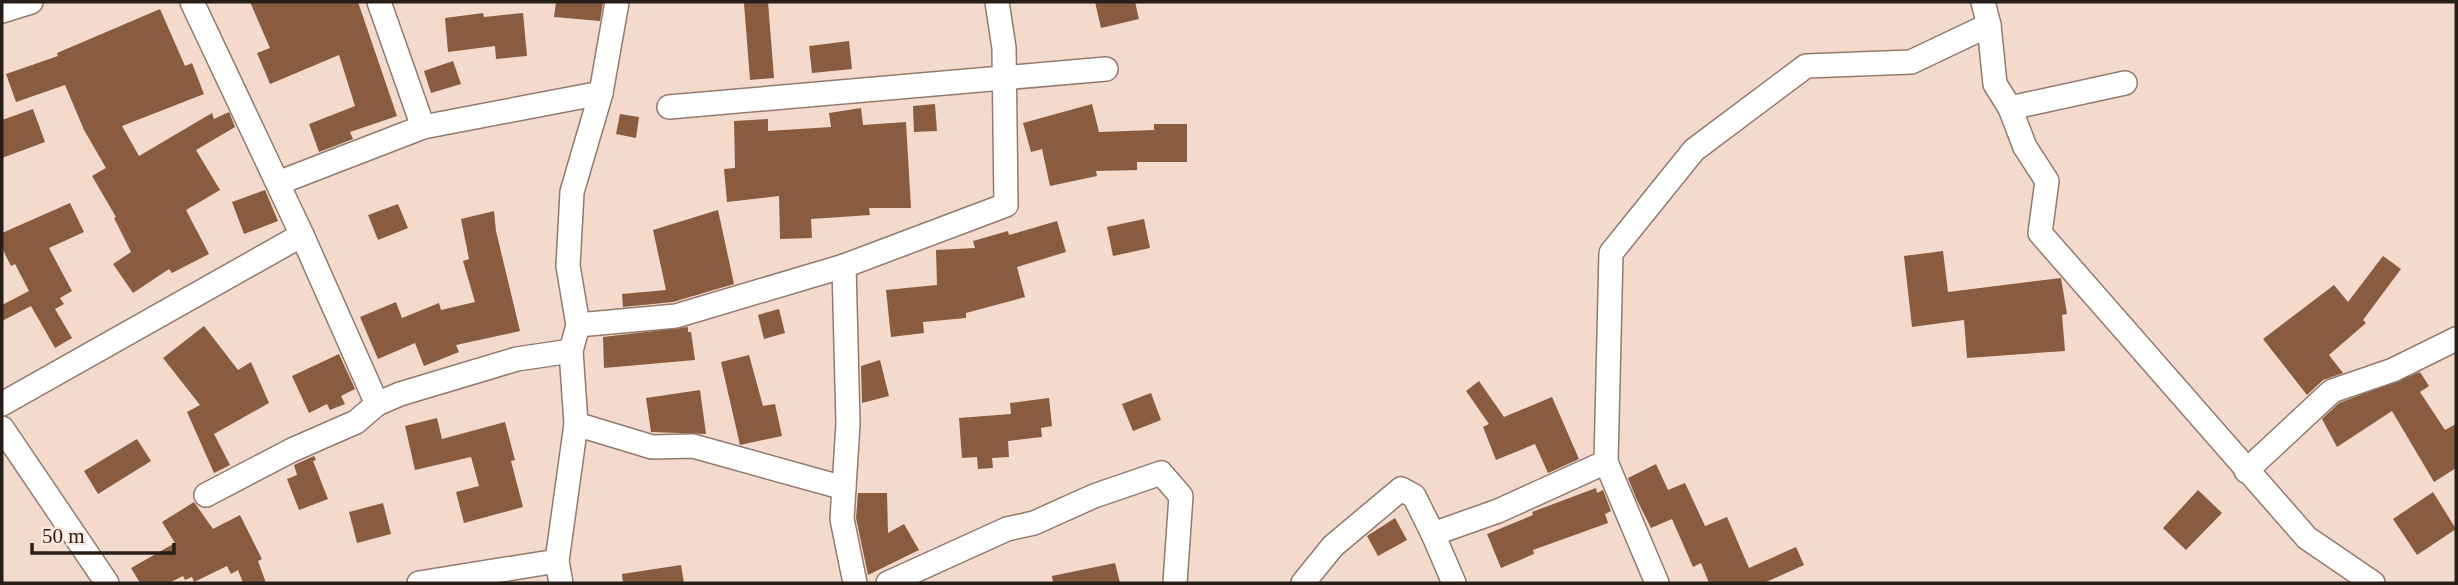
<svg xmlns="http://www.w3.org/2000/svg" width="2458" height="585" font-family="Georgia,serif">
  <rect width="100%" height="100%" fill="#f3dacc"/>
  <!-- building -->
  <g fill="#8a5c3f">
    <polygon points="250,2 358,2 397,116 350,132 353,139 319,152 309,124 355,106 339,55 270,84 257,53 270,48"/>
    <polygon points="556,2 603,2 600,21 554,17"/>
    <polygon points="768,2 774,78 750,80 744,3"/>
    <polygon points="1095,2 1135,2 1139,19 1101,28"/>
    <polygon points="160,9 185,66 192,63 204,94 122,126 139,156 212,113 214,119 229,112 235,127 196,150 220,190 186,210 209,254 172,273 169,269 133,293 113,264 131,252 114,218 116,217 92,176 106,168 84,130 65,85 16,102 6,74 58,56 57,53"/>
    <polygon points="483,13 484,17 523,13 527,56 496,59 495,46 448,52 445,18"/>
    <polygon points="849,41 852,69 812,73 809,46"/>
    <polygon points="453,61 461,84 431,93 424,71"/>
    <polygon points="935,104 937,131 914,132 913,106"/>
    <polygon points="1092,104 1099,132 1154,130 1154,124 1187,124 1187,162 1137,162 1137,170 1096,171 1097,176 1050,186 1042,149 1031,152 1023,123"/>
    <polygon points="861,108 863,125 906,122 911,208 869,208 870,215 811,219 812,238 780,239 779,196 727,202 724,169 735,168 734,121 768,119 768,131 831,127 829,113"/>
    <polygon points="33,109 45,142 2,158 2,120"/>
    <polygon points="620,114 639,117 636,138 616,134"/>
    <polygon points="265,190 278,221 244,234 232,202"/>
    <polygon points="70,203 84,232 49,248 72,291 60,298 64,304 55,309 72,338 55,348 31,306 2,321 2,305 29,291 15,264 11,266 2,248 2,233"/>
    <polygon points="398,204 408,228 378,240 368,215"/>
    <polygon points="718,210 734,284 673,302 623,307 622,294 666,290 653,230"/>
    <polygon points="494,211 496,231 520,331 456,345 459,352 424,366 415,343 378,359 360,317 396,302 402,318 439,303 441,310 475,302 463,261 469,259 461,219"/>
    <polygon points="1144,219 1150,248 1113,256 1107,227"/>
    <polygon points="1057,221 1066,252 1017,267 1025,297 966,313 966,318 923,322 924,333 891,337 886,290 937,285 936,250 975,248 973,241 1008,231 1009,235"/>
    <polygon points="1943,251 1948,292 2061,278 2067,314 2062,315 2065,351 1967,358 1964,320 1912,327 1904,256"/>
    <polygon points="2383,256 2401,269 2363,320 2366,323 2329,355 2343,373 2323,380 2307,395 2263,339 2334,285 2348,302"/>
    <polygon points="779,309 785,333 764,339 758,315"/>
    <polygon points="204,326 238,370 251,362 269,403 214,434 230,465 214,473 187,412 200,405 163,358"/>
    <polygon points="688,327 688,332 691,332 695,360 604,368 603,337"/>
    <polygon points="339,354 355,389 341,396 345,404 330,410 327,404 309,413 292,376"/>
    <polygon points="749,355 763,406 775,404 782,436 740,445 721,362"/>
    <polygon points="880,360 889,396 862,403 861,366"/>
    <polygon points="2420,372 2429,386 2420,392 2445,430 2456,424 2456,468 2434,482 2392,411 2337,447 2322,419 2339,403"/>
    <polygon points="1479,381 1504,417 1552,397 1579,459 1548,473 1535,444 1496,460 1483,427 1489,424 1466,391"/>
    <polygon points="700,390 706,434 651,432 646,398"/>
    <polygon points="1151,393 1161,420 1133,431 1122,404"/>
    <polygon points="1049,398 1052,426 1041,428 1042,437 1008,441 1009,457 992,458 993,468 978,469 977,457 962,458 959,418 1011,414 1010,403"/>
    <polygon points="437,418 442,439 505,422 515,460 511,461 523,507 464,523 456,492 479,486 471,457 415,470 405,426"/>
    <polygon points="137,439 151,461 98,494 84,471"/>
    <polygon points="314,456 316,460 313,461 328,499 299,510 287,479 297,475 294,465"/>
    <polygon points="1656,464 1668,490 1685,483 1705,526 1727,517 1749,568 1796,547 1804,565 1764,583 1709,583 1701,563 1693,567 1672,519 1651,528 1636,498 1628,478"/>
    <polygon points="1596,488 1597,493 1603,490 1611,511 1605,514 1608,523 1533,550 1534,554 1501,568 1487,534 1533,515 1532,512"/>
    <polygon points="2198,490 2222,513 2186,550 2163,528"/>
    <polygon points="2433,492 2456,529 2417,555 2393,519"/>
    <polygon points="858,493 887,493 888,533 904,524 919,550 868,575 856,518"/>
    <polygon points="194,502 213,529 240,515 262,559 258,561 266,583 243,583 238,570 231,574 227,566 194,582 192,577 185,580 183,576 169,583 140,583 131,568 175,543 162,522"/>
    <polygon points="383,503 391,534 357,543 349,512"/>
    <polygon points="1395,518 1407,540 1378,556 1367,536"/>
    <polygon points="1115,563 1120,583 1053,583 1052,576"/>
    <polygon points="681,565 684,583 623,583 622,574"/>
  </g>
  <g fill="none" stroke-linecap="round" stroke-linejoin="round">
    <!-- street casing -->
    <g stroke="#917b6e" stroke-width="26">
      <g id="street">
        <polyline points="192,2 302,235"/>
        <polyline points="379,2 423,127"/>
        <polyline points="1983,2 1989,25 1995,84 2010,108 2025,147 2047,181 2040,233 2307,538 2373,583"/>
        <polyline points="2,11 31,2"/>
        <polyline points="669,107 1106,69"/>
        <polyline points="2010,108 2125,83"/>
        <polyline points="278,183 423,127 601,93"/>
        <polyline points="578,325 676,316 844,266"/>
        <polyline points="2,404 302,235 377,404"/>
        <polyline points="576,424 652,447 693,446 844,488"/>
        <polyline points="2,428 107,583"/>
        <polyline points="2246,471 2332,391 2393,370 2456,339"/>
        <polyline points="206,495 292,450 356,422 377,404 400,394 517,359 571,351"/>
        <polyline points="1433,534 1454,583"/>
        <polyline points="419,583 557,561"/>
        <polyline points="561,583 557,561 576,424 571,351 578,325 568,266 572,192 601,93 617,2"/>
        <polyline points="855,583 842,519 848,424 844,266 1006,205 1004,48 997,2"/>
        <polyline points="888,583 1007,529 1034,523 1094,496 1161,473 1181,496 1175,583"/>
        <polyline points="1303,583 1333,546 1401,489 1414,496 1433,534 1498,511 1606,462"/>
        <polyline points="1657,583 1606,462 1611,253 1694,150 1806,66 1911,62 1989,25"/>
      </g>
    </g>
    <!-- street -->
    <use href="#street" stroke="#fff" stroke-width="23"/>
  </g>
  <!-- border -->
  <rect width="2458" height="585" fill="none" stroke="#271e19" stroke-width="7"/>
  <!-- scale -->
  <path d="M32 543v10h142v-10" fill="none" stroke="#271e19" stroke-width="3.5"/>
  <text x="42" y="543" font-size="21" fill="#271e19" stroke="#fce8dd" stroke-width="5" paint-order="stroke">50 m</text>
</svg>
